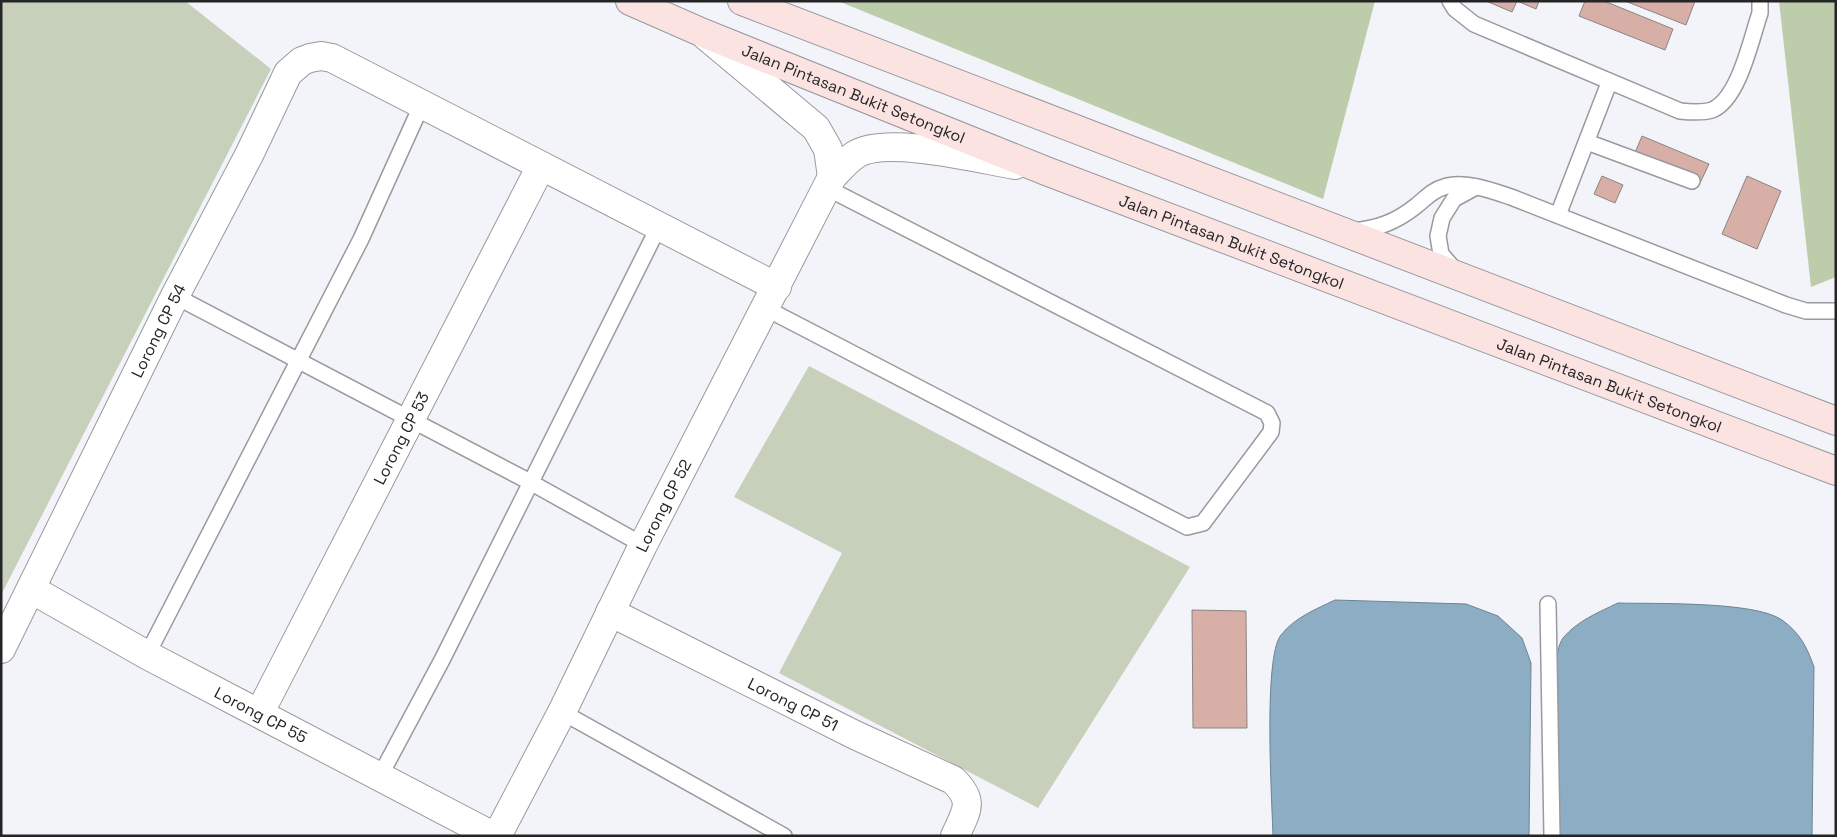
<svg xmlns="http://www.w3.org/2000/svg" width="1837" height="837" font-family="'Space Grotesk',sans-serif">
  <rect width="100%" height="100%" fill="#f3f4f9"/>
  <!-- green -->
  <g fill="#c6d0ba">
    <polygon points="1,1 185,1 271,69 1,595"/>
    <polygon points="809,366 1190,567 1038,808 779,673 842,553 734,497"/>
  </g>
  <!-- forest -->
  <g fill="#bdccaa">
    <polygon points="838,1 1375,1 1323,199"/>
    <polygon points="1779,1 1836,1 1836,277 1811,287"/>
  </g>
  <!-- water -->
  <g fill="#8cadc3" stroke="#6d8494">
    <path d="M1335,600L1466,604L1498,616L1522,638L1531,663L1529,836H1273C1272,801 1263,657 1281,635C1294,618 1316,609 1335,600Z"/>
    <path d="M1618,603C1655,604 1755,601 1782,620C1800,633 1807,647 1814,667L1812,836H1556C1555,801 1546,661 1563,638C1577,621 1599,612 1618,603Z"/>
  </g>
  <!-- building -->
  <g fill="#d7afa7" stroke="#8b8483">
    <polygon points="1486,1 1539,1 1536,9 1517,1 1512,12"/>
    <polygon points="1585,1 1604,1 1673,29 1665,50 1579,16"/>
    <polygon points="1625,1 1695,1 1686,25"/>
    <polygon points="1642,136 1709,164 1700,183 1634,155"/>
    <polygon points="1602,176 1623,185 1615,203 1594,194"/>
    <polygon points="1747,176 1781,191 1757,249 1722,234"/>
    <polygon points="1192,610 1246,611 1247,728 1193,728"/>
  </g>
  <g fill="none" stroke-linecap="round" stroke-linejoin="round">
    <!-- lane casing -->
    <g stroke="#99999f" stroke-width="18">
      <g id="lane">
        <path d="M1450,1L1455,9L1474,24L1680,111C1690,112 1702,113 1712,110C1739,99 1751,39 1760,13V1"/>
        <polyline points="1587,142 1692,181"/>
        <polyline points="1558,215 1609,83"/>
        <path d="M1352,231C1377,229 1396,222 1416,206C1425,199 1432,190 1444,187C1463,180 1493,191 1511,197L1786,305L1806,311H1836"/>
        <polyline points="1454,269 1441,254 1438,236 1442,218 1454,199 1476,187"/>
        <polyline points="175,296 530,482 643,545"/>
        <polyline points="765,308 1187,527 1203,523 1271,432 1272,423 1267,413 827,188"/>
        <polyline points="1548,604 1552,836"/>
        <polyline points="147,655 361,239 422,104"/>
        <polyline points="562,712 784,836"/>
        <polyline points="380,776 442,660 659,226"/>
      </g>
    </g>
    <!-- street casing -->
    <g stroke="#99999f" stroke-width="30">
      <g id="street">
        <polyline points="706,36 816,128 828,149 832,177"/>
        <path id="s1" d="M31,589L147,655L493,836"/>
        <path id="s2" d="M610,612L855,735L953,780C975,801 967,810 955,836"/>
        <path id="s3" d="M1,649L175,296L249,155L288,73L302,61L310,58L321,56L332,58L777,287"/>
        <path id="s4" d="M260,712L541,166"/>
        <path id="s5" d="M497,836L562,712L643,545L832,177C839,170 846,161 855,155C885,135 980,159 1015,165"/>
      </g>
    </g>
    <!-- secondary casing -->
    <g stroke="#99999f" stroke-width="30">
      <g id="secondary">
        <path id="s6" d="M630,1L703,33L1046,171L1836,471"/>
        <polyline points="742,1 1836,421"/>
      </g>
    </g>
    <!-- lane -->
    <use href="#lane" stroke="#fff" stroke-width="15"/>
    <!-- street -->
    <use href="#street" stroke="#fff" stroke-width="28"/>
    <!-- secondary -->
    <use href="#secondary" stroke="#fbe3e1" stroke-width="28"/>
  </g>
  <g text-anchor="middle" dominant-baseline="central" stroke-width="5" stroke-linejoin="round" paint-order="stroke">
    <!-- street labels -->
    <g font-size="16" fill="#252527" stroke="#fff">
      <text stroke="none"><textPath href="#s6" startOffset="242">Jalan Pintasan Bukit Setongkol</textPath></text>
      <text stroke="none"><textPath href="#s6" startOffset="648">Jalan Pintasan Bukit Setongkol</textPath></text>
      <text stroke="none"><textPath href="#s3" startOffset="355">Lorong CP 54</textPath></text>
      <text stroke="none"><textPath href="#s6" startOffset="1052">Jalan Pintasan Bukit Setongkol</textPath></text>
      <text stroke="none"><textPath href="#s4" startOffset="308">Lorong CP 53</textPath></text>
      <text stroke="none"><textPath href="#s5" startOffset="370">Lorong CP 52</textPath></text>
      <text stroke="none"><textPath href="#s2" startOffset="205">Lorong CP 51</textPath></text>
      <text stroke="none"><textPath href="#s1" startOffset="262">Lorong CP 55</textPath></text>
    </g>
  </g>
  <!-- border -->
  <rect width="1837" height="837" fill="none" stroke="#252527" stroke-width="5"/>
</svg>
